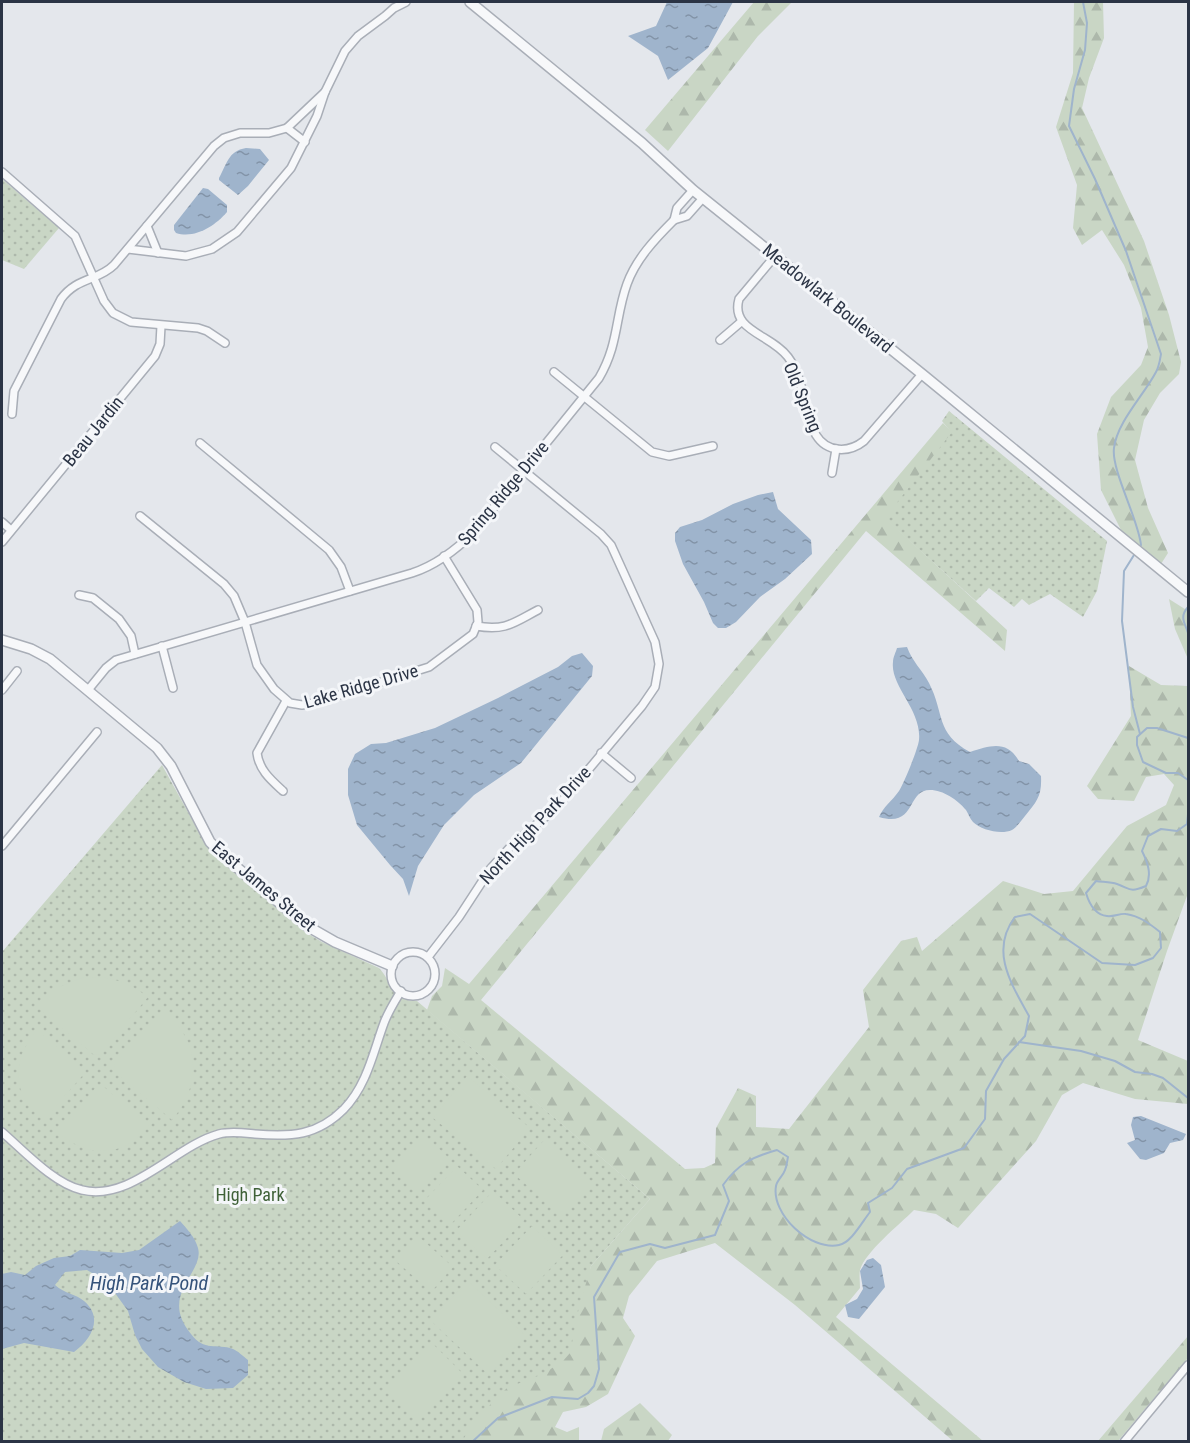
<svg xmlns="http://www.w3.org/2000/svg" width="1190" height="1443" font-family="'Roboto Condensed',sans-serif">
  <defs>
    <pattern id="grass-dots" width="8" height="8" patternUnits="userSpaceOnUse" patternTransform="scale(1.5)"><rect width="8" height="8" fill="#c9d6c5"/><path d="M2 2h.1M6 6h.1" fill="none" stroke="#adb8ab" stroke-width="1.8" stroke-linecap="round"/></pattern>
    <pattern id="forest-firs" width="22" height="20" patternUnits="userSpaceOnUse" patternTransform="scale(1.5)"><rect width="22" height="20" fill="#c9d6c5"/><path d="M5 1l3.5 6h-7zM16 11l3.5 6h-7z" fill="#adb8ab"/></pattern>
    <pattern id="water-ripples" width="26" height="14" patternUnits="userSpaceOnUse" patternTransform="scale(1.5)"><rect width="26" height="14" fill="#9fb4cc"/><path d="M2 4q2-2 4 0t4 0M15 11q2-2 4 0t4 0" fill="none" stroke="#8293a7"/></pattern>
  </defs>
  <rect width="100%" height="100%" fill="#e4e7ec"/>
  <!-- grass -->
  <g fill="url(#grass-dots)">
    <polygon points="2,179 59,228 24,269 2,260"/>
    <polygon points="949,411 1107,541 1097,591 1083,617 1050,594 1029,605 1022,599 1014,607 989,588 976,601 884,518 951,432 942,421"/>
    <path d="M162,765L205,843L217,858L305,932L322,942L379,968C394,984 390,1001 417,1001L650,1199L591,1266L576,1357L466,1441L2,1442V952Z"/>
  </g>
  <!-- forest -->
  <g fill="url(#forest-firs)">
    <polygon points="754,2 792,2 758,36 668,151 645,130"/>
    <polygon points="1074,2 1103,2 1104,38 1089,78 1082,108 1144,241 1169,315 1181,362 1179,374 1160,393 1144,420 1135,460 1148,508 1168,553 1161,564 1121,530 1101,490 1097,434 1111,397 1141,365 1148,347 1141,308 1124,265 1102,230 1082,245 1073,228 1077,185 1056,127 1073,73"/>
    <path d="M943,423L952,432L885,518L1007,630L1005,651L866,531L481,1000L685,1169L704,1168L715,1163L716,1128L738,1088L756,1096V1127L789,1129L869,1027L863,990L901,941L917,937L922,951L1003,881L1044,894L1073,891L1127,826L1166,805L1174,785L1164,774L1146,777L1134,801L1098,799L1087,786L1131,716L1129,666L1161,685L1188,686V893L1167,951L1138,1040L1188,1061V1104L1135,1099L1083,1083L1062,1095L1036,1141L958,1228L936,1214L914,1210C899,1225 865,1252 860,1270C859,1275 860,1282 860,1288L836,1317L983,1441H953L795,1305L715,1243L657,1261L629,1296L623,1318L635,1336L608,1394L586,1407L563,1412L555,1427L567,1432L579,1427V1441H462L477,1418L507,1388L543,1374L563,1361L570,1353L579,1307L591,1266L650,1199L427,1010L432,996L442,986L445,968L469,984Z"/>
    <polygon points="1169,599 1188,611 1188,659 1175,629"/>
    <polygon points="1188,1336 1188,1358 1118,1441 1098,1441"/>
    <polygon points="640,1403 672,1435 668,1441 601,1441 604,1429"/>
  </g>
  <!-- garden -->
  <g fill="#c9d6c5">
    <path d="M84,977C110,976 127,981 148,997L101,1054L94,1055L37,1007L59,987Z"/>
    <path d="M162,1010C200,1039 203,1084 172,1120L115,1072L114,1065Z"/>
    <path d="M37,1030L82,1068L83,1075L44,1120C11,1096 11,1060 37,1030Z"/>
    <polygon points="467,1076 530,1128 496,1169 433,1118"/>
    <path d="M97,1086H103L149,1125C125,1158 87,1159 58,1132Z"/>
    <polygon points="423,1134 449,1158 416,1193 391,1169"/>
    <polygon points="544,1140 592,1182 562,1216 514,1174"/>
    <polygon points="457,1166 483,1190 451,1224 425,1200"/>
    <polygon points="493,1191 524,1220 487,1259 456,1231"/>
    <polygon points="532,1226 563,1255 526,1294 495,1265"/>
    <polygon points="418,1236 453,1267 431,1292 396,1261"/>
    <polygon points="468,1281 526,1336 489,1375 430,1320"/>
    <polygon points="433,1344 464,1375 420,1419 389,1388"/>
  </g>
  <!-- water -->
  <g fill="url(#water-ripples)">
    <polygon points="667,2 733,2 708,48 668,80 658,56 628,36 656,26"/>
    <path d="M246,148L260,149L269,160L248,186L238,195L219,180V178C227,164 228,151 246,148Z"/>
    <path d="M203,188L208,189L227,205V212C215,226 195,239 176,233L174,230V225Z"/>
    <polygon points="773,492 778,509 811,540 812,554 785,579 760,597 736,622 726,628 718,628 713,623 704,602 683,564 675,541 675,533 680,527 702,520 733,504 758,495"/>
    <path d="M907,647C912,661 922,670 929,683C945,714 935,733 970,752C991,745 1007,740 1019,761L1029,764L1041,776C1042,796 1037,801 1025,816C1021,821 1017,827 1012,830C1001,835 981,830 973,822C970,819 968,813 966,810C958,800 943,790 930,790C906,790 917,828 879,817C883,807 892,801 899,791C904,783 918,749 919,740C922,710 890,686 893,662C893,657 896,652 897,648Z"/>
    <polygon points="582,653 593,666 592,676 521,763 474,795 444,825 418,866 409,896 403,879 390,865 357,825 348,795 348,769 355,754 371,744 386,743 435,728 498,698 558,667 572,656"/>
    <polygon points="1141,1116 1186,1134 1183,1140 1170,1143 1164,1153 1146,1160 1140,1159 1127,1143 1135,1140 1131,1125 1133,1117"/>
    <path d="M180,1221C187,1229 195,1237 198,1248C205,1273 158,1294 191,1334C204,1352 217,1343 233,1349C238,1351 244,1357 248,1360V1375L233,1388L206,1389L184,1382L158,1367L142,1349L135,1335L128,1311L107,1282L87,1270L65,1272L55,1285C65,1294 76,1294 84,1301C104,1318 91,1340 74,1352L24,1343L2,1349V1274L11,1272L25,1275L36,1266L54,1258L70,1256L80,1250L122,1253L139,1250Z"/>
    <polygon points="873,1258 881,1265 885,1287 859,1319 848,1317 845,1305 857,1299 863,1289 860,1271 867,1260"/>
  </g>
  <g fill="none" stroke-linecap="round" stroke-linejoin="round">
    <!-- stream -->
    <g stroke="#9fb4cc" stroke-width="2">
      <path d="M1083,2L1087,23L1085,50L1074,89L1069,126L1095,179L1126,251L1161,354C1160,360 1159,367 1156,372C1144,395 1117,422 1114,448C1111,470 1138,518 1141,545"/>
      <polyline points="1134,555 1124,571 1122,621 1133,707 1140,734"/>
      <path d="M1188,607C1179,617 1185,623 1188,633"/>
      <polyline points="1188,738 1157,728 1147,728 1137,737 1137,745 1143,762 1166,773 1178,773 1188,780"/>
      <polyline points="1019,1042 1081,1051 1115,1061 1135,1072 1152,1074 1163,1078 1188,1098"/>
      <path d="M472,1442L498,1418L552,1397L578,1399L588,1393L594,1386L599,1369L594,1297L620,1252L650,1244L665,1248L715,1235L729,1201L723,1185C738,1164 752,1157 777,1150L788,1157C787,1161 787,1166 785,1170C783,1176 777,1180 776,1186C771,1214 810,1251 839,1245C851,1243 862,1222 870,1212L868,1203L892,1188L907,1169L964,1148L985,1119L986,1091L1004,1059L1025,1036L1029,1016C1012,985 989,951 1015,917L1030,914L1102,963L1135,965L1153,958L1161,948L1160,932C1150,924 1140,916 1126,914C1120,913 1114,917 1107,916C1095,915 1089,903 1086,893L1096,881C1102,882 1111,882 1117,884C1131,889 1129,893 1146,886C1152,875 1148,863 1142,851L1148,836L1161,829L1177,831L1187,824L1188,814"/>
    </g>
    <!-- minor casing -->
    <g stroke="#a9aeb7" stroke-width="10">
      <g id="minor">
        <polyline points="287,128 305,142"/>
        <polyline points="2,172 75,236 104,301 113,313 131,322 198,328 207,331 225,343"/>
        <polyline points="693,190 677,208 674,220 687,216 703,198"/>
        <polyline points="147,226 158,253"/>
        <polyline points="128,249 186,256 212,249 237,232 291,168 317,116 325,92 345,51 358,36 385,16 394,8 406,2"/>
        <path d="M775,256L739,299C730,331 771,334 788,357C805,380 803,411 816,435C827,453 849,453 864,441L922,374"/>
        <polyline points="720,340 741,322"/>
        <polyline points="554,372 652,452 669,456 713,446"/>
        <path d="M12,414L14,391L61,299C77,277 98,281 114,265L214,146L224,138L240,133H269L287,128L325,92"/>
        <polyline points="200,443 329,550 341,567 350,591"/>
        <polyline points="832,473 836,449"/>
        <polyline points="140,516 224,584 234,596 245,622 257,665 274,689 290,703 302,705 314,703 429,667 473,634 478,622 477,610 444,556"/>
        <polyline points="2,522 11,530"/>
        <polyline points="2,542 155,356 160,344 161,326"/>
        <polyline points="79,595 93,598 119,619 131,636 135,654"/>
        <path d="M476,626C506,631 513,623 538,610"/>
        <polyline points="162,646 173,688"/>
        <polyline points="2,690 17,671"/>
        <path d="M88,690L106,668L116,660L412,573C437,565 457,549 475,531L599,378C619,344 615,317 627,284C636,259 655,239 674,220"/>
        <polyline points="601,753 631,778"/>
        <path d="M283,791C271,780 259,770 257,753L286,701"/>
        <polyline points="2,846 97,732"/>
        <circle cx="413" cy="974" r="22"/>
        <polyline points="428,957 459,917 491,868 512,845 557,807 642,706 655,687 659,664 655,642 611,545 601,534 495,447"/>
        <path d="M2,1132C23,1150 54,1184 82,1190C131,1202 175,1146 219,1134C231,1131 244,1133 255,1134C291,1137 317,1136 344,1109C367,1085 373,1053 384,1023C388,1012 395,1001 401,991"/>
        <polyline points="1124,1442 1188,1365"/>
      </g>
    </g>
    <!-- tertiary casing -->
    <g stroke="#a9aeb7" stroke-width="12">
      <g id="tertiary">
        <polyline points="470,2 642,143 693,190 922,374 1188,592"/>
        <polyline points="2,640 31,649 50,659 157,748 171,766 210,842 228,860 307,926 335,942 392,966"/>
      </g>
    </g>
    <!-- minor -->
    <use href="#minor" stroke="#f7f8fa" stroke-width="7"/>
    <!-- tertiary -->
    <use href="#tertiary" stroke="#f7f8fa" stroke-width="9"/>
  </g>
  <g text-anchor="middle" dominant-baseline="central" stroke-width="6" stroke-linejoin="round" paint-order="stroke">
    <!-- street labels -->
    <g font-size="18" fill="#2b3445" stroke="#f4f6f9">
      <text transform="translate(828 298) rotate(39)">Meadowlark Boulevard</text>
      <text transform="translate(803 397) rotate(68)">Old Spring</text>
      <text transform="translate(93 431) rotate(-51)">Beau Jardin</text>
      <text transform="translate(503 493) rotate(-50)">Spring Ridge Drive</text>
      <text transform="translate(361 686) rotate(-16)">Lake Ridge Drive</text>
      <text transform="translate(535 825) rotate(-47)">North High Park Drive</text>
      <text transform="translate(264 886) rotate(40)">East James Street</text>
    </g>
    <!-- park labels -->
    <g font-size="18" fill="#3f6138" stroke="#f4f6f9">
      <text x="250" y="1194">High Park</text>
    </g>
    <!-- water labels -->
    <g font-size="20" font-style="italic" fill="#34527a" stroke="#f4f6f9">
      <text x="149" y="1283">High Park Pond</text>
    </g>
  </g>
  <!-- border -->
  <rect width="1190" height="1443" fill="none" stroke="#2b3445" stroke-width="6"/>
</svg>
